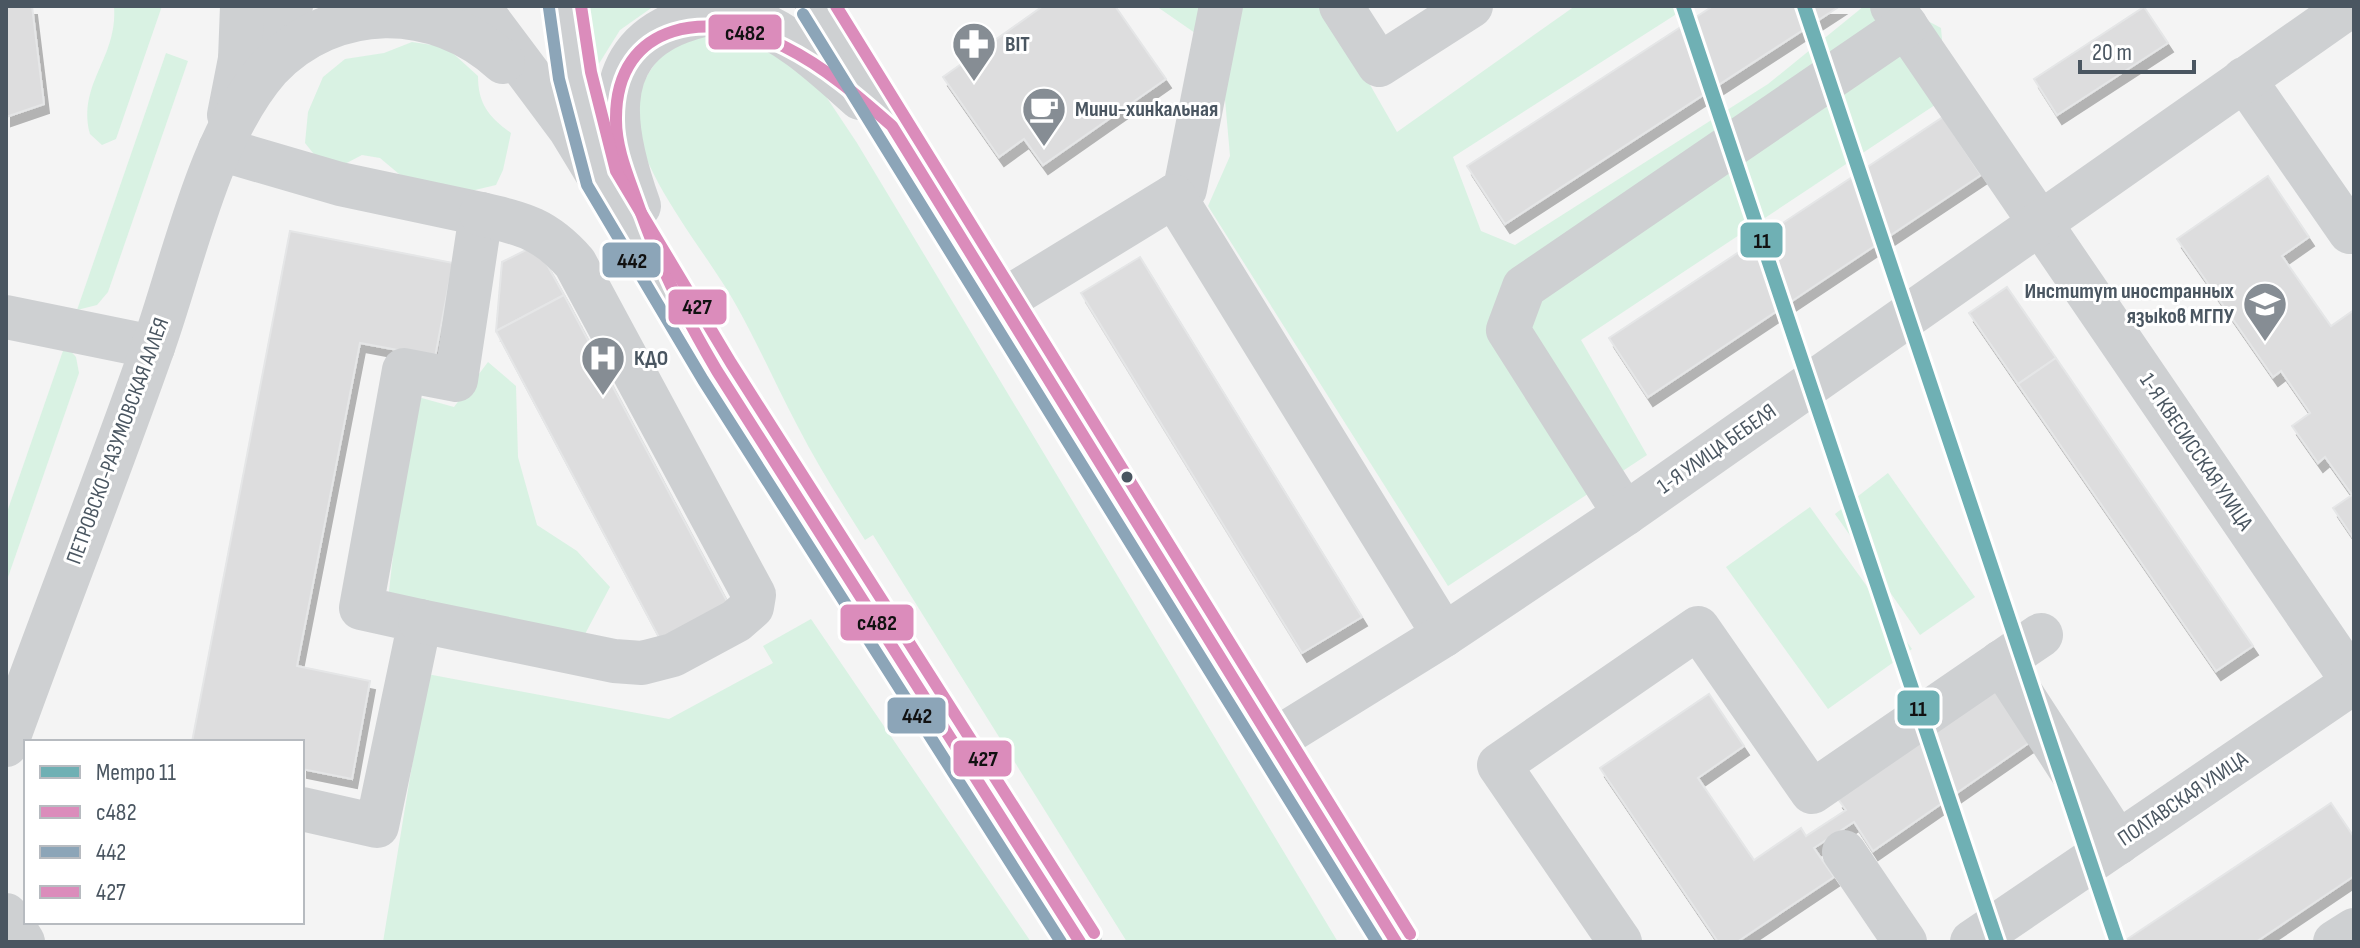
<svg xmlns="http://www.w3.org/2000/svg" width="2360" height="948" font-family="'Sofia Sans Condensed',sans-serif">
  <defs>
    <filter id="shadow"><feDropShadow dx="5" dy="9" stdDeviation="0" flood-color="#0004"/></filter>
  </defs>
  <rect width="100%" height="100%" fill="#f4f4f4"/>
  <!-- green -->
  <g fill="#d9f2e3">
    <path d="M114,6H162L116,139L102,145L90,134C77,83 118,59 114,6Z"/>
    <polygon points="582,6 654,6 620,30 595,70"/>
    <polygon points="1156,6 1325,6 1397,132 1575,6 1689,6 1453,157 1481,231 1515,245 1768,84 1864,6 1900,6 1941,28 1947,97 1581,340 1647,455 1448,586 1208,206 1230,156 1224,88 1195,33"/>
    <path d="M744,30L815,80L857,143L1338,942H1127L873,535L865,540C841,502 817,464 797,425C776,385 758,344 736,305C709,255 633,168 636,112C638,84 658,51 684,39C701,31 726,33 744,30Z"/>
    <path d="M412,42L446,47L478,76C478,104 489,117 511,133L503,170L496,185L450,196L399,174L380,158L362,155L339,167L317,158L305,143L308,112L323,77L345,59L384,53Z"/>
    <polygon points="166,53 188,61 108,292 97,305 77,310"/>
    <polygon points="65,345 76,357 79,373 6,583 6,515"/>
    <polygon points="488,362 516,386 518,457 537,525 577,551 610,587 585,634 388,600 411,395 454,407"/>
    <polygon points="1888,473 1975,597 1920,635 1835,514"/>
    <polygon points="1810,507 1912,649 1828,709 1726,567"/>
    <polygon points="811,619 1031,942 383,942 427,674 669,719 773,663 763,646"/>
  </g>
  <!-- building -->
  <g fill="#ddddde" stroke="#e5e6e7" stroke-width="2" filter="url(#shadow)">
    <polygon points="6,6 32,6 44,104 6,117"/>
    <polygon points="1043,6 1115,6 1166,79 1043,165 1024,139 999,157 943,77"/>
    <polygon points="1713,6 1840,6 1505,224 1467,166"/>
    <polygon points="2144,7 2168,43 2057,115 2034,79"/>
    <polygon points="1943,117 1981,175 1648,397 1609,338"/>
    <polygon points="2268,176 2309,237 2282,256 2331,326 2354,310 2354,539 2333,508 2352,495 2325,457 2318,463 2292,426 2310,413 2281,371 2273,377 2177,239"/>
    <polygon points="290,231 453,263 435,357 360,343 297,666 370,681 352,779 302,769 302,742 192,742"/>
    <polygon points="536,245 564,295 496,331 502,262"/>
    <polygon points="1140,257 1362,617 1302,653 1081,293"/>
    <polygon points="2007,287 2056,358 2018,384 1969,313"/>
    <polygon points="564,295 730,607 662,643 496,331"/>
    <polygon points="2056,358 2253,646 2216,671 2018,384"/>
    <polygon points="2000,686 2036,738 1873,851 1854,822 1814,848 1834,877 1737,942 1718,942 1600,768 1709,694 1744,746 1698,778 1754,860 1801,828 1806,836 1846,810 1838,799"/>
    <polygon points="2331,803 2354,837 2354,876 2256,942 2123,942"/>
  </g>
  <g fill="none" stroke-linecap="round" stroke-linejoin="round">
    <!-- minor -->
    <g stroke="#ced0d2" stroke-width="44">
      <polyline points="478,6 570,129 717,371 1080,942"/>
      <polyline points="565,6 575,75 594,147"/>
      <polyline points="817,6 1396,942"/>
      <polyline points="1341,6 1379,65 1471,6"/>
      <polyline points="1892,6 2354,683"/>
      <polyline points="240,59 264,24 291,6"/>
      <polyline points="2244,79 2350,232"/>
      <polyline points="229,115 240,59 242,6"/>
      <polyline points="220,149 340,184 481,214 456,380 404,370 361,608 420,621 377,826 302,809"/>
      <polyline points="1174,196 1185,189 1221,6"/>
      <path d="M639,206C615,139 594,55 680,22C700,14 724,9 745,17C790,33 825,67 860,98"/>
      <polyline points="1001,302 1174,196 1444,635"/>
      <polyline points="6,317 153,347"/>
      <polyline points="1625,514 1508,330 1524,287 1906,26"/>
      <path d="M420,621L614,661L642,663L673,655L736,621L752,607L754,595L575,263C545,229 524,224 481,214"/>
      <polyline points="2001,662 2118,843"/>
      <polyline points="1273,741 1444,635 1625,514 2350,6"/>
      <path d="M6,745C54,612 106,480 153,347C184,260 208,138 269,68C334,0 435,0 503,62"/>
      <polyline points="1844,852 1905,942"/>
      <polyline points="6,915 23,942"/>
      <polyline points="1620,942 1499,765 1698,628 1812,792 2041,635"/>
      <polyline points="1972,942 2354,682"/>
      <polyline points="2335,942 2354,930"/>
    </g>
    <!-- bus-1 casing -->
    <g stroke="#fff" stroke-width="18">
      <path id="bus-1" d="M1080,942L717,371C680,308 659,265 635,196C626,171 616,146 616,120C615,19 713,9 785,47C825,67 859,97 892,126L1396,942"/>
    </g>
    <!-- bus-2 casing -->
    <g stroke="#fff" stroke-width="18">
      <g id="bus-2">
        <polyline points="549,8 559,79 587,185 703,380 1061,942"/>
        <polyline points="803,14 1377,942"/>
      </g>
    </g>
    <!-- bus-3 casing -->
    <g stroke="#fff" stroke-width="18">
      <g id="bus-3">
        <polyline points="581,6 591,72 616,171 731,363 1094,933"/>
        <polyline points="836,6 1410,934"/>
      </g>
    </g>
    <!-- bus-1 -->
    <use href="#bus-1" stroke="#db8cbb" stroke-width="12"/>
    <!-- bus-2 -->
    <use href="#bus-2" stroke="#8ca5b8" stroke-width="12"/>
    <!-- bus-3 -->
    <use href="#bus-3" stroke="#db8cbb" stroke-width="12"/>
    <!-- metro-1 casing -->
    <g stroke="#fff" stroke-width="20">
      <g id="metro-1">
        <polyline points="1683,6 1997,942"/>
        <polyline points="1804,6 2117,942"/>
      </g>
    </g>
    <!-- metro-1 -->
    <use href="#metro-1" stroke="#6fb0b4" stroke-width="14"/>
  </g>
  <!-- icons -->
  <defs>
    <g id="pharmacy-pin" transform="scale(2.3)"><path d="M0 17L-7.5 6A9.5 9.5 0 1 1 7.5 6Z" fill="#868d94" stroke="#fff"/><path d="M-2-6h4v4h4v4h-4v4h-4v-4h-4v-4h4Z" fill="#fff"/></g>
    <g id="cafe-pin" transform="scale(2.3)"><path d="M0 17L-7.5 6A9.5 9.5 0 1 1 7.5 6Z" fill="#868d94" stroke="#fff"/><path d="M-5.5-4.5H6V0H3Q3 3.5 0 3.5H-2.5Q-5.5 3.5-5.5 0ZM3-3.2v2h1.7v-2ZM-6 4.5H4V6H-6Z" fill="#fff"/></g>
    <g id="university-pin" transform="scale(2.3)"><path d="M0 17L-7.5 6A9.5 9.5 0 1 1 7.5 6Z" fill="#868d94" stroke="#fff"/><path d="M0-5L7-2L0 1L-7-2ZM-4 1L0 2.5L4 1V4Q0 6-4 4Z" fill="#fff"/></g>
    <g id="hospital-pin" transform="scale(2.3)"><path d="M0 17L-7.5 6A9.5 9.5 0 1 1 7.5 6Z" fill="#868d94" stroke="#fff"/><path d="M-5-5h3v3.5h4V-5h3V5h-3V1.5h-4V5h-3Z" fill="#fff"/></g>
  </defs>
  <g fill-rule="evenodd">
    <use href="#pharmacy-pin" x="974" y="44"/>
    <use href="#cafe-pin" x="1044" y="109"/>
    <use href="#university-pin" x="2265" y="304"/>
    <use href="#hospital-pin" x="603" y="358"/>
  </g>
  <!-- markers -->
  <circle fill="#4a5661" stroke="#fff" stroke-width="3" cx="1127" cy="477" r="7"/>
  <g text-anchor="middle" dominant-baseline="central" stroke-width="6" stroke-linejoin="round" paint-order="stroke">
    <!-- poi labels -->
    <g font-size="22" font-weight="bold" fill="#4a5661" stroke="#fff" text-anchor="start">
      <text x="1005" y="44">BIT</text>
      <text x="1075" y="109">Мини-хинкальная</text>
      <text x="2234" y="291" text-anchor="end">Институт иностранных<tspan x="2234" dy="25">языков МГПУ</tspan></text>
      <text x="634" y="358">КДО</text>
    </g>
    <!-- street labels -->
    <g font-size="22" fill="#4a5661" stroke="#fff">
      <text transform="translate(118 441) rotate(-70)">ПЕТРОВСКО-РАЗУМОВСКАЯ АЛЛЕЯ</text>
      <text transform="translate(1717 449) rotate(-35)">1-Я УЛИЦА БЕБЕЛЯ</text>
      <text transform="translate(2196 452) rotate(56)">1-Я КВЕСИССКАЯ УЛИЦА</text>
      <text transform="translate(2183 799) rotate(-34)">ПОЛТАВСКАЯ УЛИЦА</text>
    </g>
  </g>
  <g stroke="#fff" stroke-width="3">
    <rect x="707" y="13" width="76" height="38" rx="8" fill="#db8cbb"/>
    <rect x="1739" y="221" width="45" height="38" rx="8" fill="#6fb0b4"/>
    <rect x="601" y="241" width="61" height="38" rx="8" fill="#8ca5b8"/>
    <rect x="667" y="288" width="61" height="38" rx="8" fill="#db8cbb"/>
    <rect x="839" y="603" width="76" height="39" rx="8" fill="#db8cbb"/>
    <rect x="1896" y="689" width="45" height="38" rx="8" fill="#6fb0b4"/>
    <rect x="886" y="696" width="61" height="39" rx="8" fill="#8ca5b8"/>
    <rect x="952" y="739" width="61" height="39" rx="8" fill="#db8cbb"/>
  </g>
  <g font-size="22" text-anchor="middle" font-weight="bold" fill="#111">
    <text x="745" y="40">с482</text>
    <text x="1762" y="248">11</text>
    <text x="632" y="268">442</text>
    <text x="697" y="314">427</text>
    <text x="877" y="630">с482</text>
    <text x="1918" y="716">11</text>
    <text x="917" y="723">442</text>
    <text x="983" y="766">427</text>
  </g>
  <!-- border -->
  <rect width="2360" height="948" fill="none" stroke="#4a5661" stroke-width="16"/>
  <!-- legend -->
  <rect x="24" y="740" width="280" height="184" fill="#ffffff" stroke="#b7bbc0" stroke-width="2"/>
  <rect x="40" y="766" width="40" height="12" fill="#6fb0b4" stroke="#b7bbc0" stroke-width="2"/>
  <text x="96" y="780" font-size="24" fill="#4a5661">Метро 11</text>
  <rect x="40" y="806" width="40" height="12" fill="#db8cbb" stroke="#b7bbc0" stroke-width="2"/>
  <text x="96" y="820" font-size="24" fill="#4a5661">с482</text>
  <rect x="40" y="846" width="40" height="12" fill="#8ca5b8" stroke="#b7bbc0" stroke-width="2"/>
  <text x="96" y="860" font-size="24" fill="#4a5661">442</text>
  <rect x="40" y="886" width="40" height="12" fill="#db8cbb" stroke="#b7bbc0" stroke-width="2"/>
  <text x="96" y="900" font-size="24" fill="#4a5661">427</text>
  <!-- scale -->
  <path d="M2080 60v12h114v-12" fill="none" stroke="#4a5661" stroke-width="4"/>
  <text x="2092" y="60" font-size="24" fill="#4a5661" stroke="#ffffff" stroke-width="6" paint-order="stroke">20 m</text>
</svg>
